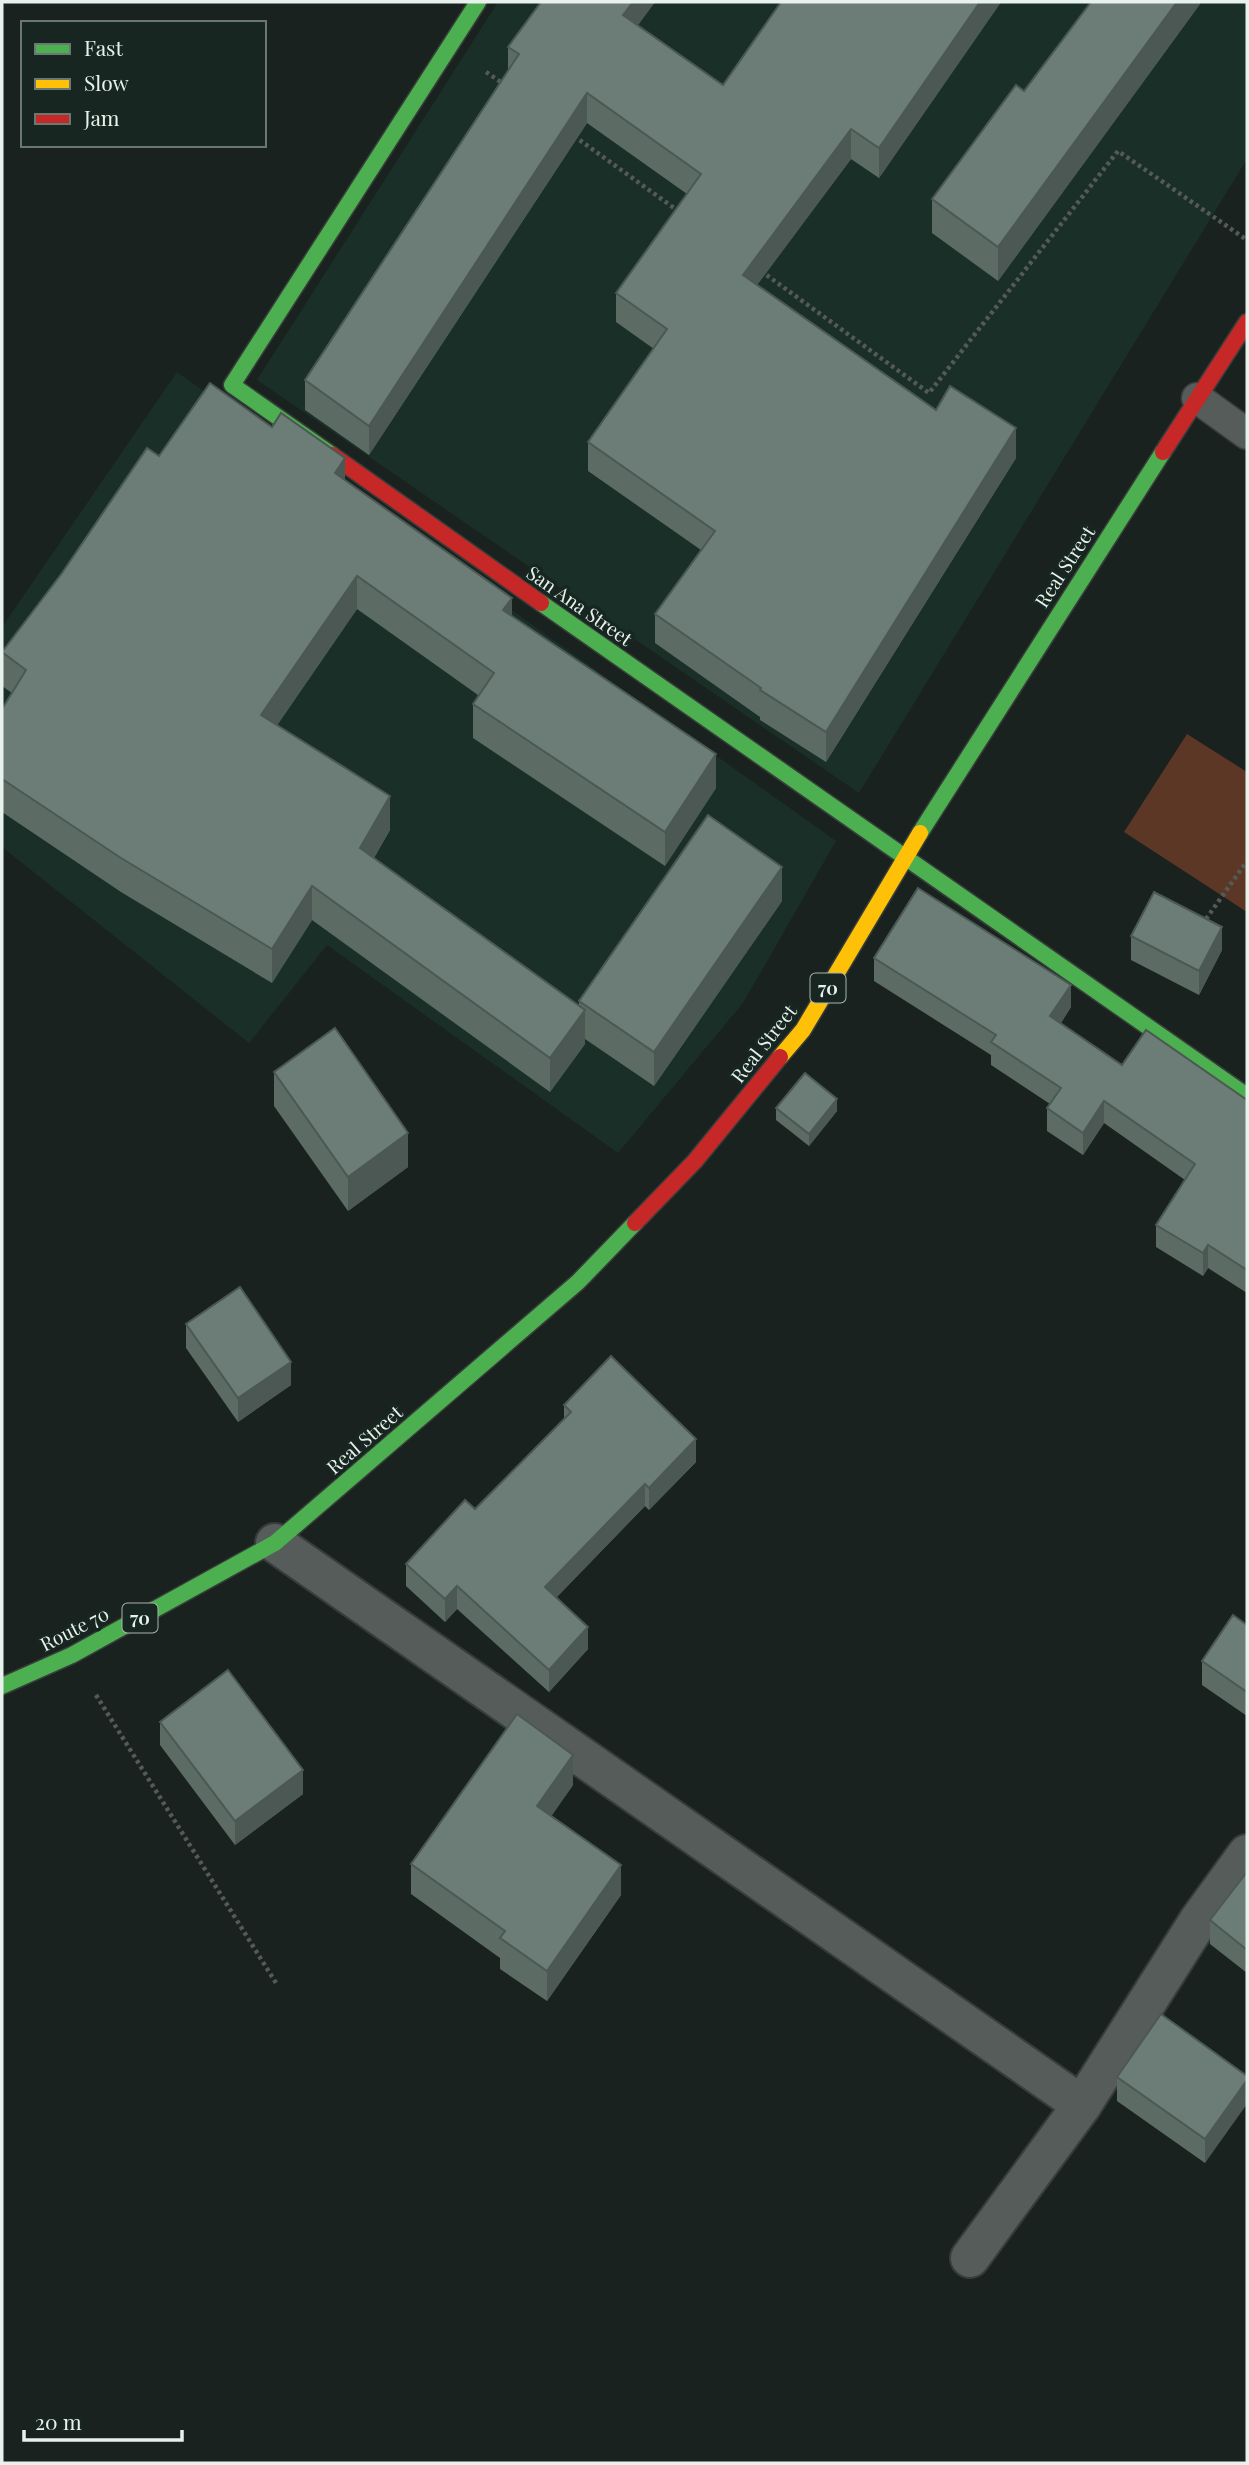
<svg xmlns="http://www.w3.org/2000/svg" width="1249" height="2465" font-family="'Playfair Display',serif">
  <rect width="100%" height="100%" fill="#1a221f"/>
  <!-- built -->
  <g fill="#1a2f27">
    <polygon points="498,2 1247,2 1247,159 859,793 257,380"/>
    <polygon points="177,372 836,841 743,1003 618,1153 327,945 249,1043 2,847 2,627"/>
  </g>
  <!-- pitch -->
  <polygon fill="#5d3726" points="1187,734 1247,772 1247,912 1124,832"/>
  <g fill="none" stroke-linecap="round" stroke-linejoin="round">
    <!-- lane casing -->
    <g stroke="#373d3a" stroke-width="33">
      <polyline id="lane" points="1197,398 1247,434"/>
    </g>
    <!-- street casing -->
    <g stroke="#373d3a" stroke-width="42">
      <g id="street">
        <polyline points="275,1543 1082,2105"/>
        <polyline points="970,2258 1082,2105 1199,1920 1247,1854"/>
      </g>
    </g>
    <!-- fast casing -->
    <g stroke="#373d3a" stroke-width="19">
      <g id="fast">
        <polyline points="332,455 232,385 478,2"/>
        <polyline points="541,603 1247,1096"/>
        <polyline points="920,833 1163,452"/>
        <polyline points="2,1686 72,1655 275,1543 578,1282 635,1223"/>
      </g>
    </g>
    <!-- slow casing -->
    <g stroke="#373d3a" stroke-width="19">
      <polyline id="slow" points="780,1057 803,1030 920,833"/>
    </g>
    <!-- jam casing -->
    <g stroke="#373d3a" stroke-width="19">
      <g id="jam">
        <polyline points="1163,452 1247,322"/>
        <polyline points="332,455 541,603"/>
        <polyline points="635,1223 695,1161 780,1057"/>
      </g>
    </g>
    <!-- path -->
    <g stroke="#545a57" stroke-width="4.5" stroke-dasharray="3.5 3.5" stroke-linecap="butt">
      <polyline points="486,72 505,85"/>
      <polyline points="574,136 681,213"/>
      <polyline points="761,271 929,393 1118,151 1247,240"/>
      <polyline points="1206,919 1247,861"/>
      <polyline points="96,1695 276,1983"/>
    </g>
    <!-- lane -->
    <use href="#lane" stroke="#565c59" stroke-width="30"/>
    <!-- street -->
    <use href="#street" stroke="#565c59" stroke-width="38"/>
    <!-- fast -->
    <use href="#fast" stroke="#4caf50" stroke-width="16"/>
    <!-- slow -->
    <use href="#slow" stroke="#ffc107" stroke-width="16"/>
    <!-- jam -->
    <use href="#jam" stroke="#c62828" stroke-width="16"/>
  </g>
  <!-- wall -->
  <g fill="#5c6c65">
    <polygon points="541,2 655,2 638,25 723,85 781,2 1001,2 879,178 851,159 757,285 936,410 1016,458 826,762 760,720 760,717 655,643 655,614 701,550 588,471 588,442 654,349 616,322 616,293 687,194 587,123 369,455 305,410 305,380 508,70 508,47"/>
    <polygon points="1200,2 1200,4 998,281 932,233 932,199 1024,91"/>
    <polygon points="159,456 345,480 512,616 716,788 665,866 473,738 473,704 478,695 357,609 277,725 390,830 374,858 579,1006 579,1001 782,901 654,1086 585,1039 585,1044 550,1092 312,920 272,983 121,892 2,812 2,709 12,693 2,686 2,652"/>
    <polygon points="1131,936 1222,950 1199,995 1131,960"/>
    <polygon points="874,958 1071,1007 1061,1023 1122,1065 1247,1100 1247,1293 1208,1268 1203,1276 1156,1247 1156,1225 1185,1180 1104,1123 1083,1155 1047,1131 1047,1108 1050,1104 991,1065 991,1055 874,981"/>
    <polygon points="274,1072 408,1167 348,1211 274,1106"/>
    <polygon points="776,1108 837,1111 809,1146 776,1120"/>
    <polygon points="186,1324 291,1385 238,1422 186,1348"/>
    <polygon points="564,1405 696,1462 649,1510 645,1506 556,1598 588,1649 549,1692 457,1609 445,1622 406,1586 406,1564 475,1509 564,1419"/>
    <polygon points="1247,1625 1247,1716 1202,1685 1202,1661"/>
    <polygon points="160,1722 303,1794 235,1845 160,1745"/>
    <polygon points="573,1785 551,1816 621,1895 547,2001 500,1969 500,1958 411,1894 411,1864"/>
    <polygon points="1247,1872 1247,1973 1210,1944 1210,1920"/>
    <polygon points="1247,2076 1205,2163 1117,2101 1117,2077"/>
  </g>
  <!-- shaded-wall -->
  <g fill="#4b5853">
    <polygon points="633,2 655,2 623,44 623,15"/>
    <polygon points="980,2 1001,2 879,178 879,148"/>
    <polygon points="1177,2 1200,2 1200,4 998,281 998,247"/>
    <polygon points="587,93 587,123 369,455 369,426"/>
    <polygon points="851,129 851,159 743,304 743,275"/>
    <polygon points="1016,428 1016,458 826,762 826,732"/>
    <polygon points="345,458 345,492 335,473"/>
    <polygon points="357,576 357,609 261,749 261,715"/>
    <polygon points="512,598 512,632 503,610"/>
    <polygon points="716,754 716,788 665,866 665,832"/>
    <polygon points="390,796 390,830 360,881 360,848"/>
    <polygon points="782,867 782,901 654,1086 654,1052"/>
    <polygon points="312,886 312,920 272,983 272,949"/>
    <polygon points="1222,927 1222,950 1199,995 1199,971"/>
    <polygon points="1071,985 1071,1007 1050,1039 1050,1016"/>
    <polygon points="585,1010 585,1044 550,1092 550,1058"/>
    <polygon points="837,1099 837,1111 809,1146 809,1134"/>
    <polygon points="1104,1101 1104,1123 1083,1155 1083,1133"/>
    <polygon points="408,1133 408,1167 348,1211 348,1177"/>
    <polygon points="1208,1245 1208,1268 1203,1276 1203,1253"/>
    <polygon points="291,1362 291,1385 238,1422 238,1398"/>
    <polygon points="696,1439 696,1462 649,1510 649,1488"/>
    <polygon points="645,1484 645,1506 545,1609 545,1587"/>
    <polygon points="457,1586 457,1609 445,1622 445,1599"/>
    <polygon points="588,1627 588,1649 549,1692 549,1670"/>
    <polygon points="573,1755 573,1785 537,1837 537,1806"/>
    <polygon points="303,1770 303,1794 235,1845 235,1821"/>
    <polygon points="621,1865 621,1895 547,2001 547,1971"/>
    <polygon points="1247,2080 1247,2104 1205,2163 1205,2139"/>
  </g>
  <!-- building -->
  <g fill="#6b7d76" stroke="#4b5853" stroke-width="2">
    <polygon points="541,2 633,2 623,15 723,85 781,2 980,2 879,148 851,129 743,275 936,410 950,386 1016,428 826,732 760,690 761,688 655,614 715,531 588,442 667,329 616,293 701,174 587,93 369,426 305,380 519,54 508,47"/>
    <polygon points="1091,2 1177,2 998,247 932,199 1016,85 1024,91"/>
    <polygon points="210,383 272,427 281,413 345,458 335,473 512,598 503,610 716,754 665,832 473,704 494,673 357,576 261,715 390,796 360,848 585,1010 550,1058 312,886 272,949 121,858 2,779 2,709 26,670 2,652 62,573 147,448 159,456"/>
    <polygon points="708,815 782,867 654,1052 579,1001"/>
    <polygon points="918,888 1071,985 1050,1016 1122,1065 1146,1030 1247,1100 1247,1270 1208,1245 1203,1253 1156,1225 1195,1164 1104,1101 1083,1133 1047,1108 1061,1088 991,1042 996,1035 874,958"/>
    <polygon points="1154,892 1222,927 1199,971 1131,936"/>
    <polygon points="335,1028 408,1133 348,1177 274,1072"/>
    <polygon points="805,1073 837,1099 809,1134 776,1108"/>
    <polygon points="240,1287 291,1362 238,1398 186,1324"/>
    <polygon points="611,1356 696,1439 649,1488 645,1484 545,1587 588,1627 549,1670 457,1586 445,1599 406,1564 465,1500 475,1509 571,1412 564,1405"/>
    <polygon points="1233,1615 1247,1625 1247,1692 1202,1661"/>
    <polygon points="228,1670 303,1770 235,1821 160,1722"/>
    <polygon points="517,1714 573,1755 537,1806 621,1865 547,1971 500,1938 505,1931 411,1864"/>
    <polygon points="1247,1872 1247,1950 1210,1920"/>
    <polygon points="1161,2014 1247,2076 1247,2080 1205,2139 1117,2077"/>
  </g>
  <g text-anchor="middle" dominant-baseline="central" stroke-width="7" stroke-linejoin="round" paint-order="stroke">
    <!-- shield labels -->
    <g fill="#172620" stroke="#a9b5b0" stroke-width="2">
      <rect x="810.5" y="973.5" width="35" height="29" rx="5"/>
      <rect x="122.5" y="1603.5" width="35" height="29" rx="5"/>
    </g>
    <g font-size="18" font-weight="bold" fill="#e8f2ed">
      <text x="828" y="988">70</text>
      <text x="140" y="1618">70</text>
    </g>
    <!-- street labels -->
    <g font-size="19" fill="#e8f2ed" stroke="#172620">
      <text transform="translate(1064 566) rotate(-57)">Real Street</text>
      <text transform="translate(580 605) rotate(35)">San Ana Street</text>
      <text transform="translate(763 1043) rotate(-52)">Real Street</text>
      <text transform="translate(364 1439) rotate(-41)">Real Street</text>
      <text transform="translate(74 1628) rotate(-27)">Route 70</text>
    </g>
  </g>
  <!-- border -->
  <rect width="1249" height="2465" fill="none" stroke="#e8f2ed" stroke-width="7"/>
  <!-- legend -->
  <rect x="21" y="21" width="245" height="126" fill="#172620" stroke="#6b7872" stroke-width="2"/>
  <rect x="35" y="44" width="35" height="10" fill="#4caf50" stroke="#6b7872" stroke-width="2"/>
  <text x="84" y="56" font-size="21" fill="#e8f2ed">Fast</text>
  <rect x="35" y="79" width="35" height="10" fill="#ffc107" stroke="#6b7872" stroke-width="2"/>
  <text x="84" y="91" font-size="21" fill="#e8f2ed">Slow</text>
  <rect x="35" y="114" width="35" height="10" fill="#c62828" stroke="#6b7872" stroke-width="2"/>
  <text x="84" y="126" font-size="21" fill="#e8f2ed">Jam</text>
  <!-- scale -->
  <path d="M24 2430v10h158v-10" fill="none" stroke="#e8f2ed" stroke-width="3.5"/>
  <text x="35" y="2430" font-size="21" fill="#e8f2ed" stroke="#172620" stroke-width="5" paint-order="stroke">20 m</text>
</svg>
